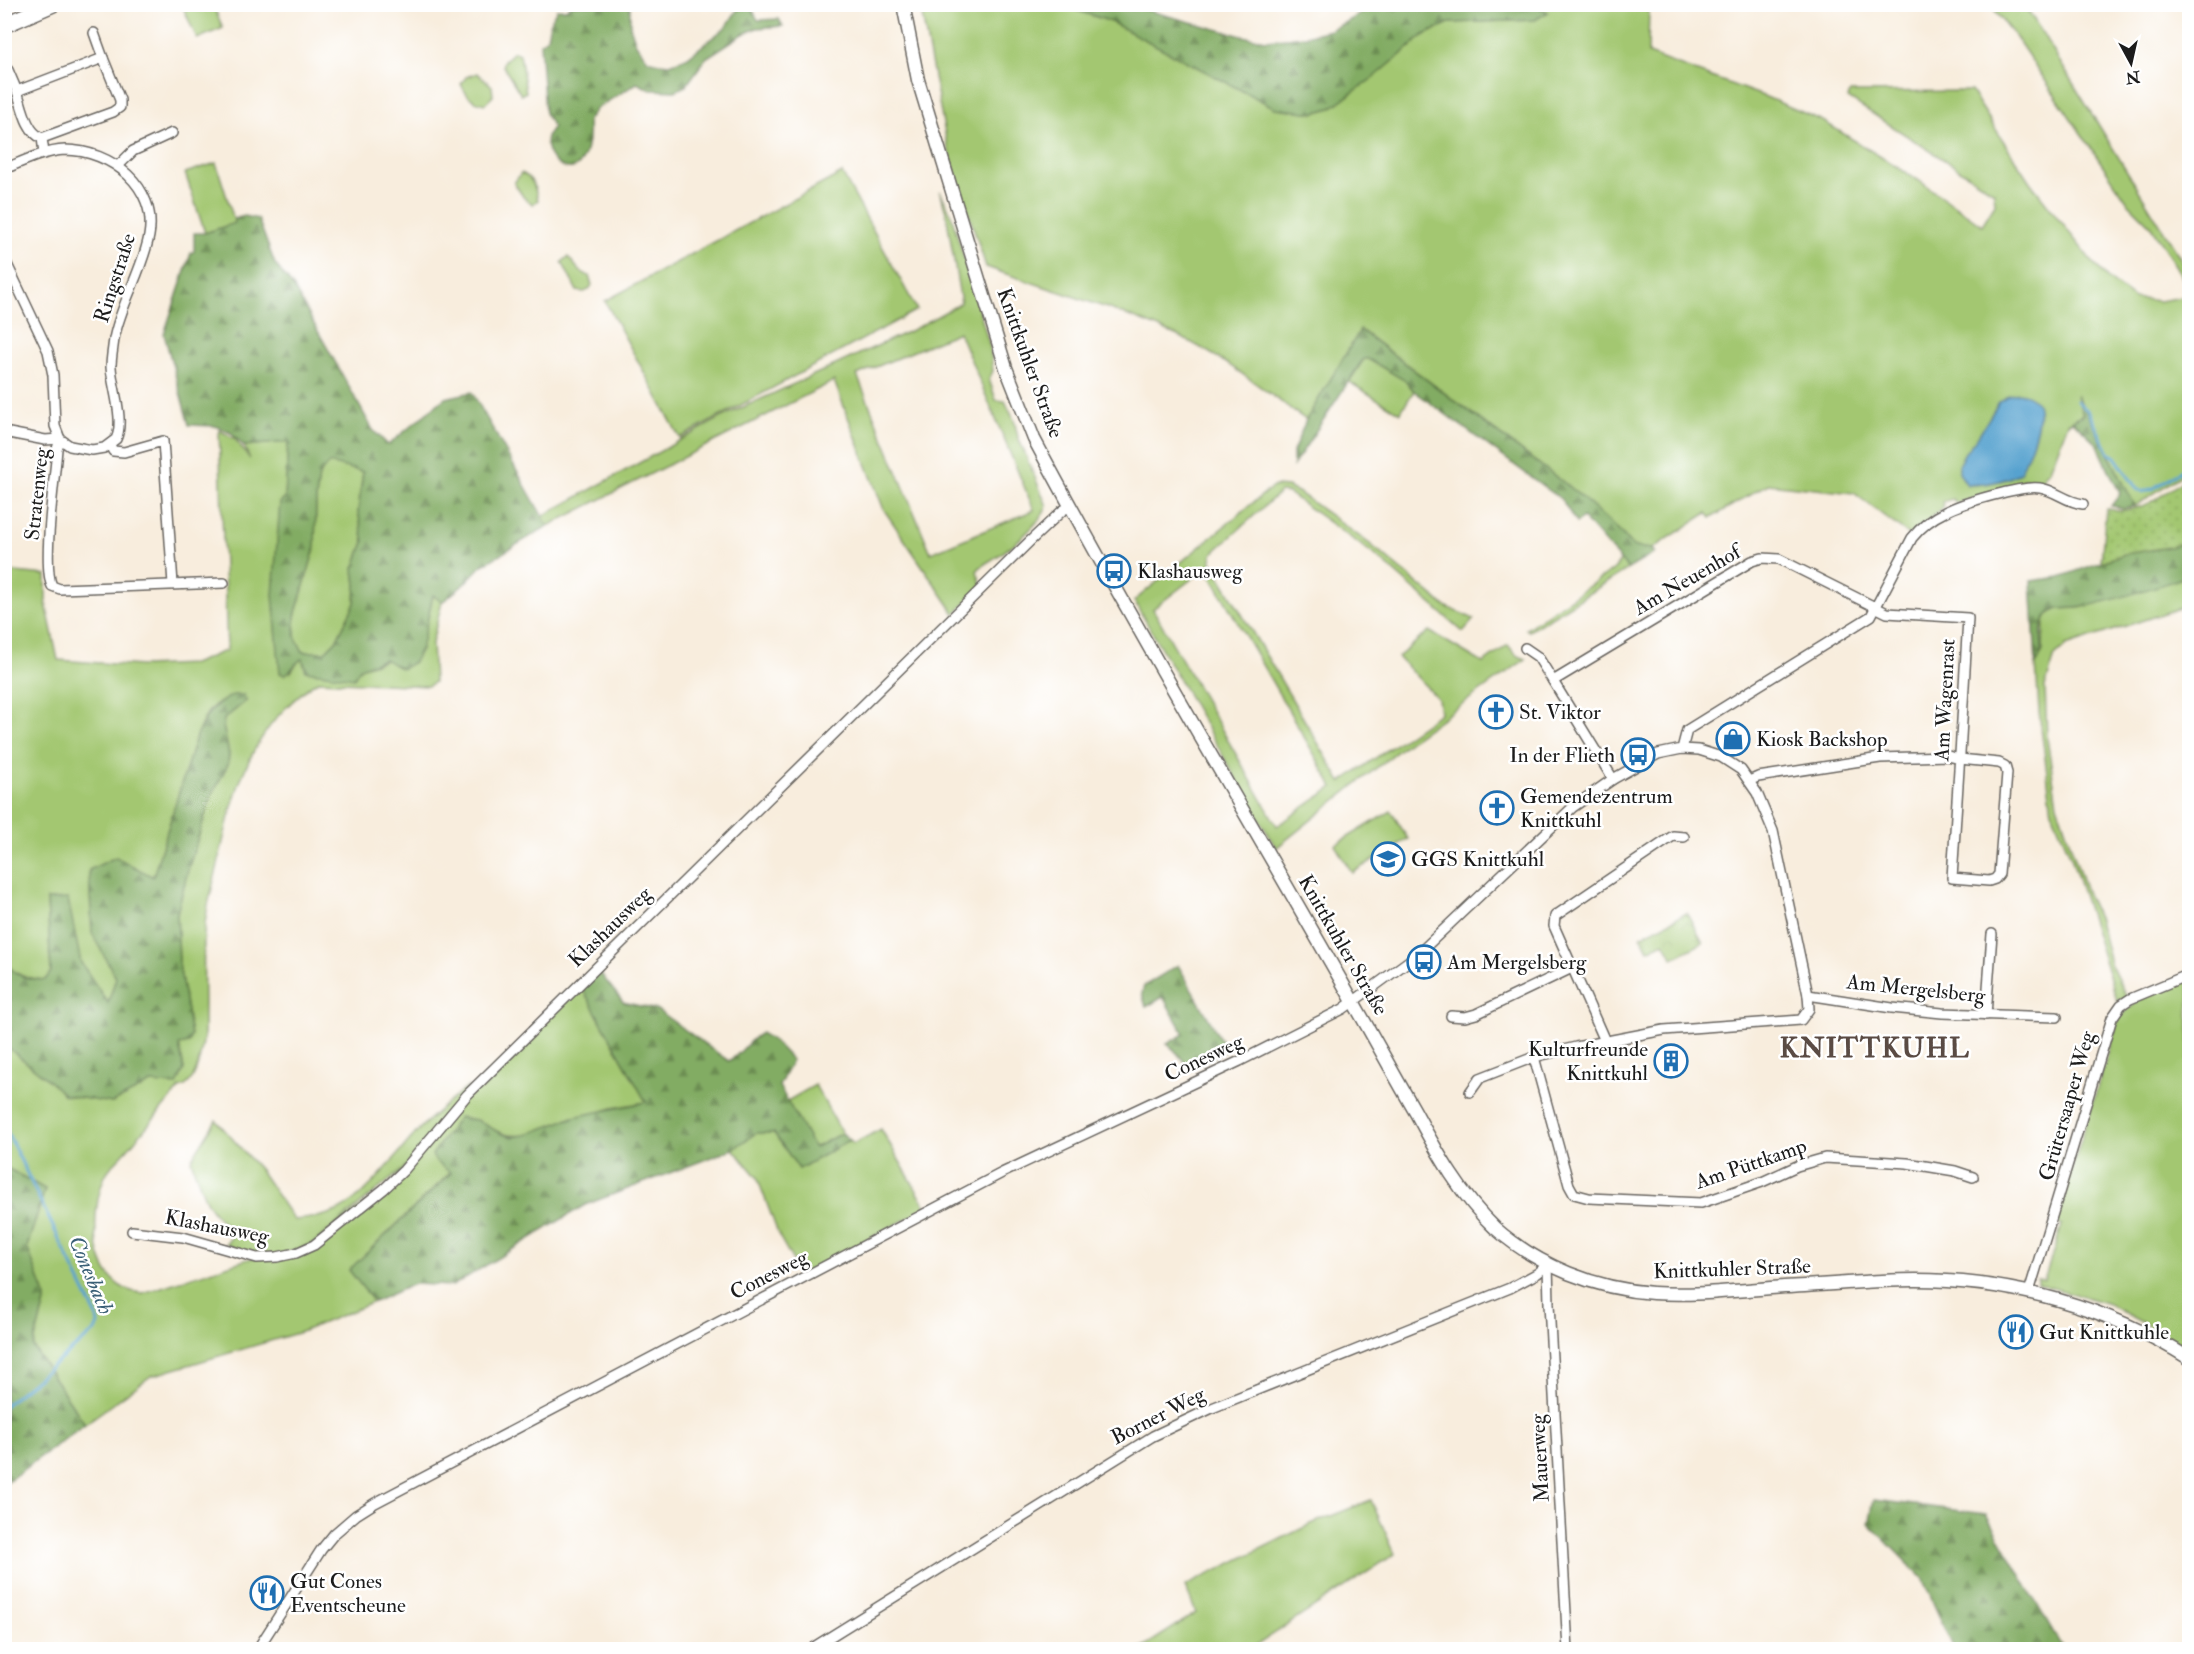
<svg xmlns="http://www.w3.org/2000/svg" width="2194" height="1654" font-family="'IM FELL Double Pica',serif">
  <defs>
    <pattern id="forest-firs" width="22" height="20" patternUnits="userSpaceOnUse" patternTransform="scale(1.5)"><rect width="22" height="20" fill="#82ac63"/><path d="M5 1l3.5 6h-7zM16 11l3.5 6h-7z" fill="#6a8b51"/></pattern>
    <pattern id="park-crowns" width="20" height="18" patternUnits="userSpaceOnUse" patternTransform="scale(1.5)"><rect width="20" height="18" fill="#a3c771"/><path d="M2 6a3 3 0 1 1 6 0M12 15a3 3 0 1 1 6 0" fill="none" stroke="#8caa61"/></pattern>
    <pattern id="garden-dots" width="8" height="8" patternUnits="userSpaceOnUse" patternTransform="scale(1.5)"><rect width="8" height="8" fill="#a3c771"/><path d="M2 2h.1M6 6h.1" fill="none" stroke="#8caa61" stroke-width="1.8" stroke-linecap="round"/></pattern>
  </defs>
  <rect width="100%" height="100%" fill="#fff"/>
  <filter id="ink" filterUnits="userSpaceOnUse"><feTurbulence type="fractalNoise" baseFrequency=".0167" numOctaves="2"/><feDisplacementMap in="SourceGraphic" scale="12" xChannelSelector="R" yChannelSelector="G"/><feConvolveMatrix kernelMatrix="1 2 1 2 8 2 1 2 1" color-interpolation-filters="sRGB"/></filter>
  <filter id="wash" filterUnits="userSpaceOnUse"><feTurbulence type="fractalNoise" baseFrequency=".008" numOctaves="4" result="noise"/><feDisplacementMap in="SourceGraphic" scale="24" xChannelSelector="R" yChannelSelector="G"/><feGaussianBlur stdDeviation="1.35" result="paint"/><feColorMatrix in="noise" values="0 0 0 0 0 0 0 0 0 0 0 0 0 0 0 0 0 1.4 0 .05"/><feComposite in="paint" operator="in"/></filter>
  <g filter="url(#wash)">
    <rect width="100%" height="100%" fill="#f8eddd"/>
    <!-- grass -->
    <g fill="#a3c771" stroke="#607246" stroke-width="1.5" fill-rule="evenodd">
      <polygon points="182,5 213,5 223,28 197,39"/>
      <path d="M920,5H1060L1109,21L1313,113L1331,108L1377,75L1424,35L1449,23L1535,20L1548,12L1535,5H1649L1648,54L1766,97L1823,121L1918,180L1982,225L1995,204L1994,192L1848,98L1850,92L1971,91L2030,182L2090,259L2108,279L2133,298L2159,301L2189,296V470L2135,506L2089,416L2078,398L2083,414L2068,423L2050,470L2043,477L2041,484H2033L2028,482V479L2021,480L2019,485L1957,503L1952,499L1943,502L1944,507L1910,536L1854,493L1768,484L1711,518L1707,513L1652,549L1633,547L1624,536L1575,491L1361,330L1306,420C1265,391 1225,358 1180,337C1118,309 1051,290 986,267L948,149Z"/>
      <polygon points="1993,5 2025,5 2189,272 2189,288 2150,225 2129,204 2017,39 1996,13"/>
      <polygon points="514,52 520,54 526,92 521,95 503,66 503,62"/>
      <path d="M477,73L492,86L493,96L485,104C472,101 467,97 461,84L466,77Z"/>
      <polygon points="216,163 235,223 205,233 185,173"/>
      <path d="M521,173C533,177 535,188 538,200L533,204L524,198L514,183Z"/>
      <polygon points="842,173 917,310 680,438 605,301"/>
      <path d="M940,191L951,214L990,347L993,371L989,379L996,400L1005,401L1014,420L1018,437L1047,506C1041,523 1012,547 996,557C989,562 982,564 977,571L982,586L955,614L884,510L834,381L548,526L541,517L726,415L914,329L961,303L946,213ZM959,332L1034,510L931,553L857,375Z"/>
      <path d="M568,257L580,271L589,276L592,285C588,292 585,293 577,291L562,262Z"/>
      <polygon points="1364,359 1368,359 1406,381 1414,391 1400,413 1349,382"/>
      <path d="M219,430L235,439L250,459L244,446L288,442L285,500L291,672L298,661L303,659L305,665L360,668L421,649L433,595L442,602L432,643L434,682L428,686L318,681C308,686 301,694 293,701C243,746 231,805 217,869C211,892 204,916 204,941C203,965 204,990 204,1014C204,1023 205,1033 203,1042C200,1056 196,1085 180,1088C162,1109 144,1130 126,1151C119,1159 109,1167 105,1176C89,1213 89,1290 143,1293L251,1258L296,1254L385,1190L468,1095L580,984L646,1102L612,1108L525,1135C505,1138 493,1130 477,1120L436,1162L451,1172L349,1270L374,1302L301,1332L151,1376L85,1424L33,1347L46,1298L27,1247L45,1189L5,1167V1045L48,1080L64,1095L112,1103L151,1083L184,1069L179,1045L191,1035L179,964L177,913L189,866L211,797L228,764L229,754L223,726L224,719L246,701C211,699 209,706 196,737L153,877L116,857L89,870L92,933L116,978L108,1004L81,963L75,940L47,900L51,972L45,980C27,978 16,977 5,962V571L46,575V603L58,660L142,666L193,664L227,650Z"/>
      <polygon points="329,462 363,472 358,511 364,542 354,569 356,584 355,603 336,641 325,652 303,652 295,636 295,616 315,548 316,498 319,475"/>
      <path d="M1275,486L1287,487L1298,492L1370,544L1445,606L1474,619L1463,632L1376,556L1288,493L1280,492L1212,554L1211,562L1341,782L1440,713L1438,699L1398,657L1429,631L1483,663L1508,645L1516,655L1526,659L1414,738L1276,848L1134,601L1267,491ZM1206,568L1333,787L1277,826L1153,609Z"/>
      <polygon points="1621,560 1628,569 1529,631 1526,629 1614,569"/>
      <polygon points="2189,576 2189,605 2066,646 2055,656 2045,687 2047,738 2057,804 2087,894 2099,920 2110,963 2127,998 2117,1001 2071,857 2052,812 2039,712 2036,664 2043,651 2044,621 2047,616 2057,609 2079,608 2107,601"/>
      <polygon points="1391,811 1408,839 1352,873 1335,845"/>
      <path d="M2189,979V1348L2106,1303L2038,1284V1279L2044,1280L2062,1225L2055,1223L2118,1021C2132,996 2164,990 2189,979Z"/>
      <polygon points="815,1085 842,1133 814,1148 787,1101"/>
      <path d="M469,1086L464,1095L403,1169L312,1244L277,1256L246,1252L226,1244L235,1232C203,1209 204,1195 191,1160L216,1120L260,1170L294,1220C309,1218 325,1217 339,1210C365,1196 389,1165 408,1142C426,1120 447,1103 469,1086Z"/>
      <polygon points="881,1129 927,1208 801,1275 779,1236 757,1177 733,1149 756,1133 774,1133 799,1169 850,1140 853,1144"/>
      <polygon points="1371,1500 1395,1554 1251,1649 1140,1649 1196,1613 1185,1586 1311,1524"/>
    </g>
    <!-- forest -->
    <g fill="url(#forest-firs)" stroke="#4f6440" stroke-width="1.5" fill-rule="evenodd">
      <path d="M572,5H630V26L636,44L648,60L659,63L670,64L688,57L726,27L738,9L747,6L752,9L758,20L779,19L783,26L757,28L743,34L706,58L686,86L675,91L651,90L637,83L597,108L588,120C594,207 525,155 553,127L545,113L540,43L547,38L550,22L557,9H565Z"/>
      <polygon points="1535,5 1548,12 1535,20 1449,23 1424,35 1377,75 1331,108 1313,113 1275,108 1109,21 1060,5 1128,5 1242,36 1267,40 1305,36 1330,30 1352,19 1371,5"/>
      <path d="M244,216L258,219L275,264L294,288L373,430L388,445L445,398L472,392L548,526L481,566L461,587L442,602L433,595L421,649L414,662L402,669L384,659L360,668L354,678L306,671L302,659C294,663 293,671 284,675L280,673L273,595L280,502L285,499L288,442L244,446L231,433L215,426L189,425L164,334L191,253L194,251V233H205L235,223L234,219ZM329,463L363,472L358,511L364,542L354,569L356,584L355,603L336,641L325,652H303L295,636V616L315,548L316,498L319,475Z"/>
      <polygon points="1360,330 1575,491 1624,536 1633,547 1652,549 1655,553 1628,569 1583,518 1576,523 1562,500 1414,391 1406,381 1368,359 1364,359 1360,364 1293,466 1293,452 1306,420"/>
      <polygon points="2076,395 2089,416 2135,506 2124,508 2111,506 2120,494 2097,444 2073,421 2068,423 2083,414"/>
      <path d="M2189,541V576C2154,587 2118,600 2082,607C2069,610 2056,605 2047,616C2035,628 2049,648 2036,664L2031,581L2060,577L2124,554L2169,547Z"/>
      <path d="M233,695H244L246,701L224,719L223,726L229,754L228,764L211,797L189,866L177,913L179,964L191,1035L189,1043L179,1045L184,1069L177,1085L151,1083L112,1103L64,1095L48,1080L5,1045V962C16,977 27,979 45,980L51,972L47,900L68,899L81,963L108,1003L116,978L92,933L89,870L116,857L153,877L196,737C207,713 210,707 233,695Z"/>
      <path d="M1178,965L1226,1049L1225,1051L1190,1068C1181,1060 1178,1051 1167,1044L1184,1034L1163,997L1146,1007L1142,993L1144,986Z"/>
      <path d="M596,968L623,1002L657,1010L729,1061C743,1052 747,1041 761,1033L774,1041L792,1060L779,1086L814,1148L842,1133L850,1140L799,1169L774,1133H756L733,1149L585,1205L452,1286L414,1284L374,1302L349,1270L451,1173L436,1162L432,1155L459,1117L477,1120L502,1134L513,1137L525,1135L573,1117L646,1102L580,984Z"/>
      <polygon points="5,1167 45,1189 27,1247 46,1298 33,1347 85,1424 5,1483"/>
      <polygon points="1874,1500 1986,1514 2063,1649 1954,1649 1922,1578 1869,1524"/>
    </g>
    <!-- park -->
    <polygon fill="url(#park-crowns)" stroke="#607246" stroke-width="1.5" points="1687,913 1703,943 1673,958 1664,942 1648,950 1641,936"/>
    <!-- garden -->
    <path fill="url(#garden-dots)" stroke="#607246" stroke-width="1.5" d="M2189,476V541L2169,547L2124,554L2101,562L2106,509C2142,515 2161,496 2189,476Z"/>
    <!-- water -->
    <path fill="#57a2cf" stroke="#3a5f76" stroke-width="1.5" d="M2018,393C2024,394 2030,395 2035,401C2046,415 2027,458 2020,473C2003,482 1986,485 1967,485L1959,473V464L1964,454L1978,436L1999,402L2009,395Z"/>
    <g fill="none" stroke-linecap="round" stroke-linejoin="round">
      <!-- stream -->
      <g stroke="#57a2cf" stroke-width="3">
        <polyline points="2077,401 2088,411 2109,453 2115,457 2137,489 2142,492 2154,488 2190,465"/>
        <polyline points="4,1126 97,1317 98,1324 95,1331 4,1406"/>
      </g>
    </g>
  </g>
  <g filter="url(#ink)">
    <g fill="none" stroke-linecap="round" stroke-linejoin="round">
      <!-- minor casing -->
      <g stroke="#696560" stroke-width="12">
        <g id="minor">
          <polyline points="94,33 103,58"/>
          <polyline points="8,70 17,91"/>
          <path d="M42,138L113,112L120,107V100L103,58L17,91C22,105 26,132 42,138L44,153"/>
          <polyline points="118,166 133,151 172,133"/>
          <path d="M4,169C24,161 44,151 65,150C111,150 158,187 149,236C142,272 121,303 114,339C113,348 111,358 111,367C112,386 125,421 116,439L104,448L92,450L70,446L60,439L45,440L4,432"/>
          <path d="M4,258L48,351L53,375L55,426L60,439L57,449C55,477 42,565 52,586L60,589L224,583"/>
          <polyline points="110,445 113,451 124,452 163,441 173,584"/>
          <polyline points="1525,648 1538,657 1553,681"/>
          <path d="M1682,749L1687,730L1871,616L1912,538C1921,527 1932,518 1945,512C1961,503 2023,485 2040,488C2055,490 2066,502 2083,504"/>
          <path d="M1613,779L1553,681L1752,561L1762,558L1779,559L1887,613L1968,618C1963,705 1958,791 1952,878L1989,881L1995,879L1999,874L2007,773L2005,766L1999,763L1960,759L1948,756L1880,758L1758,777L1749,781"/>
          <polyline points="1808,995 1892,1008 1942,1013 2057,1017"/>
          <polyline points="1986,1015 1992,934"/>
          <polyline points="1451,1016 1465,1017 1476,1014 1574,967"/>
          <polyline points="1605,1041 1554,926 1555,916 1673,836 1684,837"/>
          <polyline points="1470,1092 1480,1078 1534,1057 1569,1185 1574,1194 1589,1198 1701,1203 1762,1182 1797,1166 1825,1158 1907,1163 1955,1171 1973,1177"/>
          <polyline points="132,1231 183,1237 257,1258 277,1257 296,1253 314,1245 384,1189 404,1170 467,1095 1029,542 1062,511 1070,506"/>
          <polyline points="1548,1264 1549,1304 1568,1650"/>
          <polyline points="2029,1292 2112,1018 2121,1005 2130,999 2190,974"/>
          <polyline points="257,1650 321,1550 334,1534 356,1515 375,1503 1002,1173 1240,1061 1343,1009 1417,955 1573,807 1613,779 1658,754 1682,749 1699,750 1721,757 1741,770 1757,793 1773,831 1808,995 1809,1009 1801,1020 1664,1030 1576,1047 1534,1057"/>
          <polyline points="809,1650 1153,1436 1212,1408 1510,1288 1538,1273 1548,1264"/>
        </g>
      </g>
      <!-- tertiary casing -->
      <g stroke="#696560" stroke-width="15">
        <path id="tertiary" d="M903,4L918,80L1006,368L1034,439C1135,628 1245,812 1351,998C1373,1036 1394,1075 1416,1113C1438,1154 1461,1196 1495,1228C1538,1266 1596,1289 1653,1293C1696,1296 1741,1290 1784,1287C1828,1285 1872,1280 1916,1280C2012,1280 2109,1307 2190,1359"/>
      </g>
      <!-- primary casing -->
      <g stroke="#696560" stroke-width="18">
        <polyline id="primary" points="4,25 53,4"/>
      </g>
      <!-- minor -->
      <use href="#minor" stroke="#fff" stroke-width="9"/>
      <!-- tertiary -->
      <use href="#tertiary" stroke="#fff" stroke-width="12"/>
      <!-- primary -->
      <use href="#primary" stroke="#fff" stroke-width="15"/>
    </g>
  </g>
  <!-- icons -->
  <defs>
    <g id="bus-ring" transform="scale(1.725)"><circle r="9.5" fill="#fff" stroke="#1f6fb2" stroke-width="1.5"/><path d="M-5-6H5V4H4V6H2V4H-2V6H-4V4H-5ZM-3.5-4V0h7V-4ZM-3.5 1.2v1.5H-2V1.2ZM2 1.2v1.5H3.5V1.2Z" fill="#1f6fb2"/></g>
    <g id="church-ring" transform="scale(1.725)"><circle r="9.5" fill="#fff" stroke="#1f6fb2" stroke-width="1.5"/><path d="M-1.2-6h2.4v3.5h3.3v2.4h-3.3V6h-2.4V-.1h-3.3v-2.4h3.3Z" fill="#1f6fb2"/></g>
    <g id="shop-ring" transform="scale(1.725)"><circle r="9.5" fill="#fff" stroke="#1f6fb2" stroke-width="1.5"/><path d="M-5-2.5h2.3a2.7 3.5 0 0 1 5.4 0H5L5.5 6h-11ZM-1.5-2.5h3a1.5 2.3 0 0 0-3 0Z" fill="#1f6fb2"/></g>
    <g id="school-ring" transform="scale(1.725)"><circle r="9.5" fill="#fff" stroke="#1f6fb2" stroke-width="1.5"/><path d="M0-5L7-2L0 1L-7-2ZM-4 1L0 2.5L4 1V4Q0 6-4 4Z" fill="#1f6fb2"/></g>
    <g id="building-ring" transform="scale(1.725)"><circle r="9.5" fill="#fff" stroke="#1f6fb2" stroke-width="1.5"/><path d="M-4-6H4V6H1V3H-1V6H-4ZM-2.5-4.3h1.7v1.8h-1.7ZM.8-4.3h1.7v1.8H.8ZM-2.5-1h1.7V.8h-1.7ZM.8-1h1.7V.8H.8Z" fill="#1f6fb2"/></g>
    <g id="restaurant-ring" transform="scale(1.725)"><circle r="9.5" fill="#fff" stroke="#1f6fb2" stroke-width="1.5"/><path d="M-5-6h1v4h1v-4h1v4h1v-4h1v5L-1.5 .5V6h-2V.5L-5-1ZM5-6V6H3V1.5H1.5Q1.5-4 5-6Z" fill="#1f6fb2"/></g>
  </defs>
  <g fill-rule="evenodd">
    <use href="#bus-ring" x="1114" y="571"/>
    <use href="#church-ring" x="1496" y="712"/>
    <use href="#shop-ring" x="1733" y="739"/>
    <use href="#bus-ring" x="1638" y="755"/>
    <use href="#church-ring" x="1497" y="808"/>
    <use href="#school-ring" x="1388" y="859"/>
    <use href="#bus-ring" x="1424" y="962"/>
    <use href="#building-ring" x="1671" y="1061"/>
    <use href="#restaurant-ring" x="2016" y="1332"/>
    <use href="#restaurant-ring" x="267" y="1593"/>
  </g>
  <g text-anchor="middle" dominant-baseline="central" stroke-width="5" stroke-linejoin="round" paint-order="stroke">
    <!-- street labels -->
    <g font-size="21" fill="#1c1c1c" stroke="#fff">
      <text transform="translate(115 278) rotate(-72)">Ringstraße</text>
      <text transform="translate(1030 363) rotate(70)">Knittkuhler Straße</text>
      <text transform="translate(37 494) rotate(-84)">Stratenweg</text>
      <text transform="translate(1687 580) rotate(-30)">Am Neuenhof</text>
      <text transform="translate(1945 700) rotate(-87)">Am Wagenrast</text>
      <text transform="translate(610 927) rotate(-44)">Klashausweg</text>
      <text transform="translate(1343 945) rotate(60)">Knittkuhler Straße</text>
      <text transform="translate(1916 989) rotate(6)">Am Mergelsberg</text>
      <text transform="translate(1204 1058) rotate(-25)">Conesweg</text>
      <text transform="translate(2067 1106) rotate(-74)">Grütersaaper Weg</text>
      <text transform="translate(1751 1164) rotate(-19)">Am Püttkamp</text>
      <text transform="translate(217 1227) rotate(11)">Klashausweg</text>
      <text transform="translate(1732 1269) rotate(-2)">Knittkuhler Straße</text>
      <text transform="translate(769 1275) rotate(-27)">Conesweg</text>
      <text transform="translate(1158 1416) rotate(-27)">Borner Weg</text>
      <text transform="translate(1540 1458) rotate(-93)">Mauerweg</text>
    </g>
    <!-- poi labels -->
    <g font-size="21" fill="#1c1c1c" stroke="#fff" text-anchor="start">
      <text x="1137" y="571">Klashausweg</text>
      <text x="1519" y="712">St. Viktor</text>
      <text x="1756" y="739">Kiosk Backshop</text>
      <text x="1615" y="755" text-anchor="end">In der Flieth</text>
      <text x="1520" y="796">Gemendezentrum<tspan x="1520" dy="24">Knittkuhl</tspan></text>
      <text x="1411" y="859">GGS Knittkuhl</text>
      <text x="1447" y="962">Am Mergelsberg</text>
      <text x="1648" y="1049" text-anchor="end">Kulturfreunde<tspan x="1648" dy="24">Knittkuhl</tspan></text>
      <text x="2039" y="1332">Gut Knittkuhle</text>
      <text x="290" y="1581">Gut Cones<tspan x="290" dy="24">Eventscheune</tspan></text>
    </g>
    <!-- water labels -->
    <g font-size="22" font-style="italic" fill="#3a5f76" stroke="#fff">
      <text transform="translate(91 1275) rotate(67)">Conesbach</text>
    </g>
    <!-- district labels -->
    <g font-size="27" font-weight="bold" letter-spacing="1.5" fill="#5a4b44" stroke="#fff">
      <text x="1875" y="1048">KNITTKUHL</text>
    </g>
  </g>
  <!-- margin -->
  <rect width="2194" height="1654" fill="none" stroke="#fff" stroke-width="24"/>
  <!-- north arrow -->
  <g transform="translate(2131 63) rotate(172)" stroke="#ffffff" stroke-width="4.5" paint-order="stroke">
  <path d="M0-4.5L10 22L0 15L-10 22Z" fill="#1c1c1c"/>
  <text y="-9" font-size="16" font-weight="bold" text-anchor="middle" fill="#1c1c1c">N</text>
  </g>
</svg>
